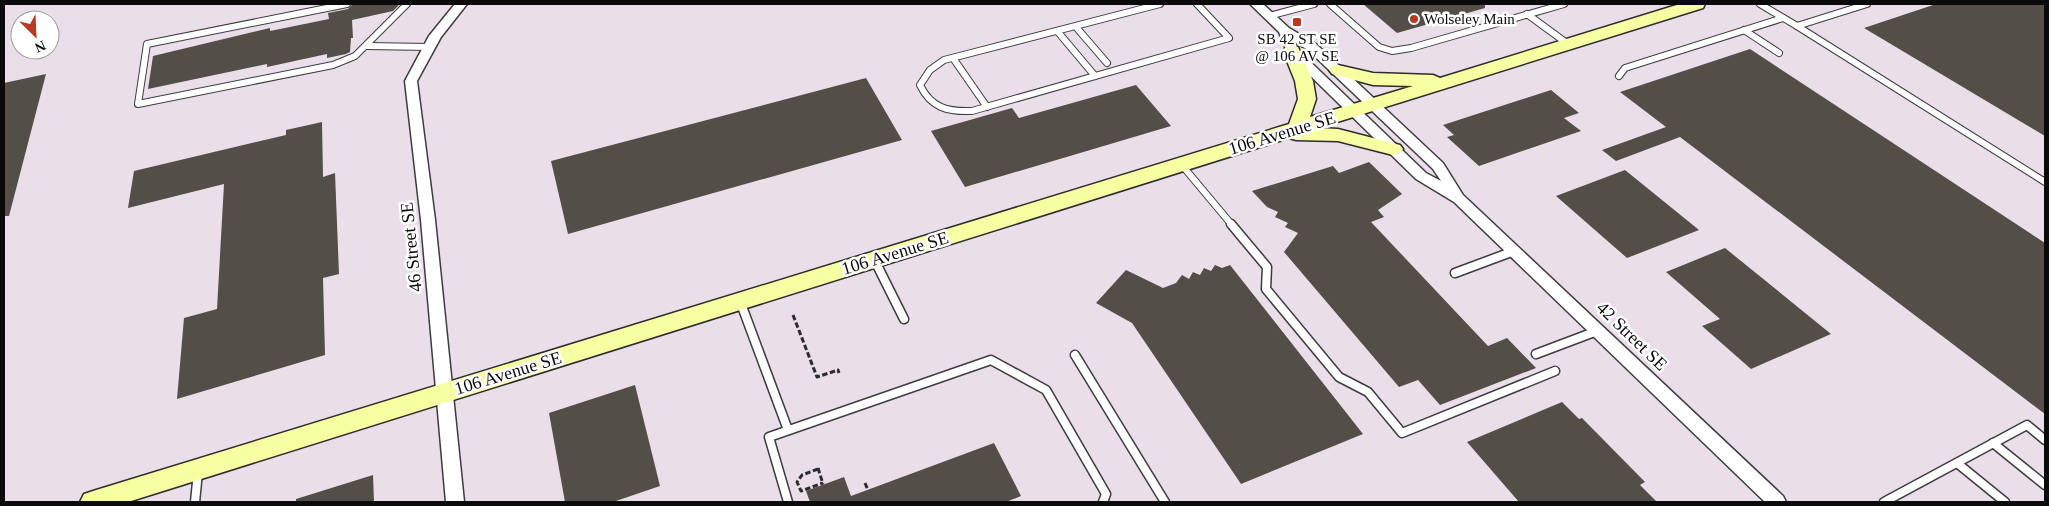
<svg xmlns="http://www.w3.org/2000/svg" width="2049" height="506" font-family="'Times New Roman',serif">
  <rect width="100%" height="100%" fill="#ffffe7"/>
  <!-- industrial -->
  <path fill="#eadee9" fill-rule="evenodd" d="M4,4H2045V502H4ZM20,20H50V50H20Z"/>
  <!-- building -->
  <g fill="#534e47">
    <polygon points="357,4 398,4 399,5 393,11 352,20 353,38 351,38 350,52 346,54 327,58 327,54 267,67 267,64 148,89 153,56 270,28 270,31 329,19 328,13 348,9 352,5"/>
    <polygon points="1363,4 1485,4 1485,8 1397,33"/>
    <polygon points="1936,4 2045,4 2045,136 1864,28"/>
    <polygon points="1750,49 2045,243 2045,414 1680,137 1616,161 1602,150 1666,127 1620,92"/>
    <polygon points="46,74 9,216 4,216 4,83"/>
    <polygon points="866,78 902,140 568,234 551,161"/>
    <polygon points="1136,85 1171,126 965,187 931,131 1012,108 1019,118"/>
    <polygon points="1551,90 1579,113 1564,118 1581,131 1479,166 1447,137 1454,135 1443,125"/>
    <polygon points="322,122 323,177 335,173 339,274 323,278 325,355 177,399 184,318 217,309 224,184 128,208 134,171 286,135 286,130"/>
    <polygon points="1369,162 1402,194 1378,210 1384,217 1371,222 1488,346 1507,338 1536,368 1440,405 1418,380 1399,387 1284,252 1298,233 1285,227 1288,223 1275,217 1278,212 1267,207 1252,191 1333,166 1339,173"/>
    <polygon points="1625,170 1699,230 1627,258 1556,196"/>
    <polygon points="1725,248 1831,334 1751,369 1702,326 1720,319 1666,272"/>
    <polygon points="1215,265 1222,268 1230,265 1363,434 1241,484 1132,323 1096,303 1126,270 1163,288 1176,283 1182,275 1189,279 1193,272 1200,275 1204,268 1211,271"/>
    <polygon points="635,385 660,486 613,502 565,502 549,413"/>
    <polygon points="1562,402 1579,419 1582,418 1645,482 1640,485 1657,502 1519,502 1467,442"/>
    <polygon points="994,443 1021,496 1006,502 810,502 806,491 844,477 851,496"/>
    <polygon points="373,475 374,502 296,502 296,499"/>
  </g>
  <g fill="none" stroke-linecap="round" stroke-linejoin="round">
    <!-- lane-far1 casing -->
    <g stroke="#3d3d3d" stroke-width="8">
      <g id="lane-far1">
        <polyline points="347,4 147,44 138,104 333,65 355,56 407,4"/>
        <path d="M1160,4L944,60L930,70L920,85C931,108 948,112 972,111L1229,38L1197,4"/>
        <polyline points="1330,4 1379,47 1392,51 1411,48 1564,4"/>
        <polyline points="1760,4 1797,26 1867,4"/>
        <polyline points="1527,14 1568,44"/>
        <polyline points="1269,16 1314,4"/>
        <polyline points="1797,26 2045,182"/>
        <polyline points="1076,27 1107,63"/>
        <polyline points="1744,30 1779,53"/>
        <polyline points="1058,32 1095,76"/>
        <polyline points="367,46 429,47"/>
        <polyline points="953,58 987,107"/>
        <polyline points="1619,76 1625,68 1783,18"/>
        <polyline points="1181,164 1232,225"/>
      </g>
    </g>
    <!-- lane casing -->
    <g stroke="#3d3d3d" stroke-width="11">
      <g id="lane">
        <polyline points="1231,224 1267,267 1266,289 1339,377 1368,392 1402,433 1555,371"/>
        <polyline points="874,259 904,319"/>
        <polyline points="1455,273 1514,251"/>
        <polyline points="740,301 788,430"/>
        <polyline points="1536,354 1597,331"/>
        <polyline points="1075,355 1165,502"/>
        <polyline points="1993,443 2045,485"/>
        <polyline points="1957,463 2005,502"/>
        <polyline points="195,502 198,472"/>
        <polyline points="788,502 769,437 991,360 1046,390 1106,494 1103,502"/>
        <polyline points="1884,502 2027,425 2045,440"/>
      </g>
    </g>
    <!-- street casing -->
    <g stroke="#3d3d3d" stroke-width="3">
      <g id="street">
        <polygon points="455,4 467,4 441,37 417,81 435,220 464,502 446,502 421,220 405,81 429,36"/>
        <path d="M1250,4H1263L1289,28L1316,44L1443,163L1463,195L1783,496L1786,502H1765L1454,202L1416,179L1288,54L1279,32ZM1295,42L1308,50L1433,169L1441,181L1426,173L1298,50Z"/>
      </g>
    </g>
    <!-- secondary casing -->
    <g stroke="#2c2c2c" stroke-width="3">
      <polygon id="secondary" points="1680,4 1705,4 1703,8 1318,128 1338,129 1400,145 1403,149 1400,153 1393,155 1338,141 1296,140 1289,138 128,502 80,502 84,494 93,491 1289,124 1298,99 1295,81 1283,51 1286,47 1292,46 1298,47 1313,81 1316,99 1310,117 1413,86 1373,85 1332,74 1329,70 1332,66 1338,65 1373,73 1433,75 1440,78"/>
    </g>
    <!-- path -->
    <g stroke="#2c2c2c" stroke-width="3" stroke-dasharray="5.5 2.5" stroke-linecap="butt">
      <polyline points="793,315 817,377 838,370 839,373"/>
      <polyline points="818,468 823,484"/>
      <polyline points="818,469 802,475 797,482 801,491 823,483"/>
      <polyline points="865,483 868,490"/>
    </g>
    <!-- lane-far1 -->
    <use href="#lane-far1" stroke="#fff" stroke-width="6"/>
    <!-- lane -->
    <use href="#lane" stroke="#fff" stroke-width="8"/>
    <!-- street -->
    <use href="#street" fill="#fff" fill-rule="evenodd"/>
    <!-- secondary -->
    <use href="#secondary" fill="#f7ffa3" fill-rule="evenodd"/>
  </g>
  <!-- markers -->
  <g fill="#b83a24" stroke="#fff" stroke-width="2">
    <circle cx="1414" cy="19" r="5"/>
    <rect x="1292" y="17" width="10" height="10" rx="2.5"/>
  </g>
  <g text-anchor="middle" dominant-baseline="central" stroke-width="5" stroke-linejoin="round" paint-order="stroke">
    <!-- far-poi labels -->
    <g font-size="15" fill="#0a0a0a" stroke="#fff" text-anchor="start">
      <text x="1424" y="19">Wolseley Main</text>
      <text x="1297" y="39" text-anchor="middle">SB 42 ST SE<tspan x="1297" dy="17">@ 106 AV SE</tspan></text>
    </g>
    <!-- street labels -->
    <g font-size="18" fill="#0a0a0a" stroke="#fff">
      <text transform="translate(1282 133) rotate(-17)">106 Avenue SE</text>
      <text transform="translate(411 247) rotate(-96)">46 Street SE</text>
      <text transform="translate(895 253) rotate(-17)">106 Avenue SE</text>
      <text transform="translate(1632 336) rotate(44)">42 Street SE</text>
      <text transform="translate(508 373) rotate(-17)">106 Avenue SE</text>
    </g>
  </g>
  <!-- border -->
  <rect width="2049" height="506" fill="none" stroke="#0a0a0a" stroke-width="10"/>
  <!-- north arrow -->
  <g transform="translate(35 35) rotate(156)"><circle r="24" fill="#ffffff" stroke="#9d9d9d"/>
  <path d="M0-4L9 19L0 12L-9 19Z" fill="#b83a24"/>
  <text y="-8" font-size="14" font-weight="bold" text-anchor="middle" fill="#0a0a0a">N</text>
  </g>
</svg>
